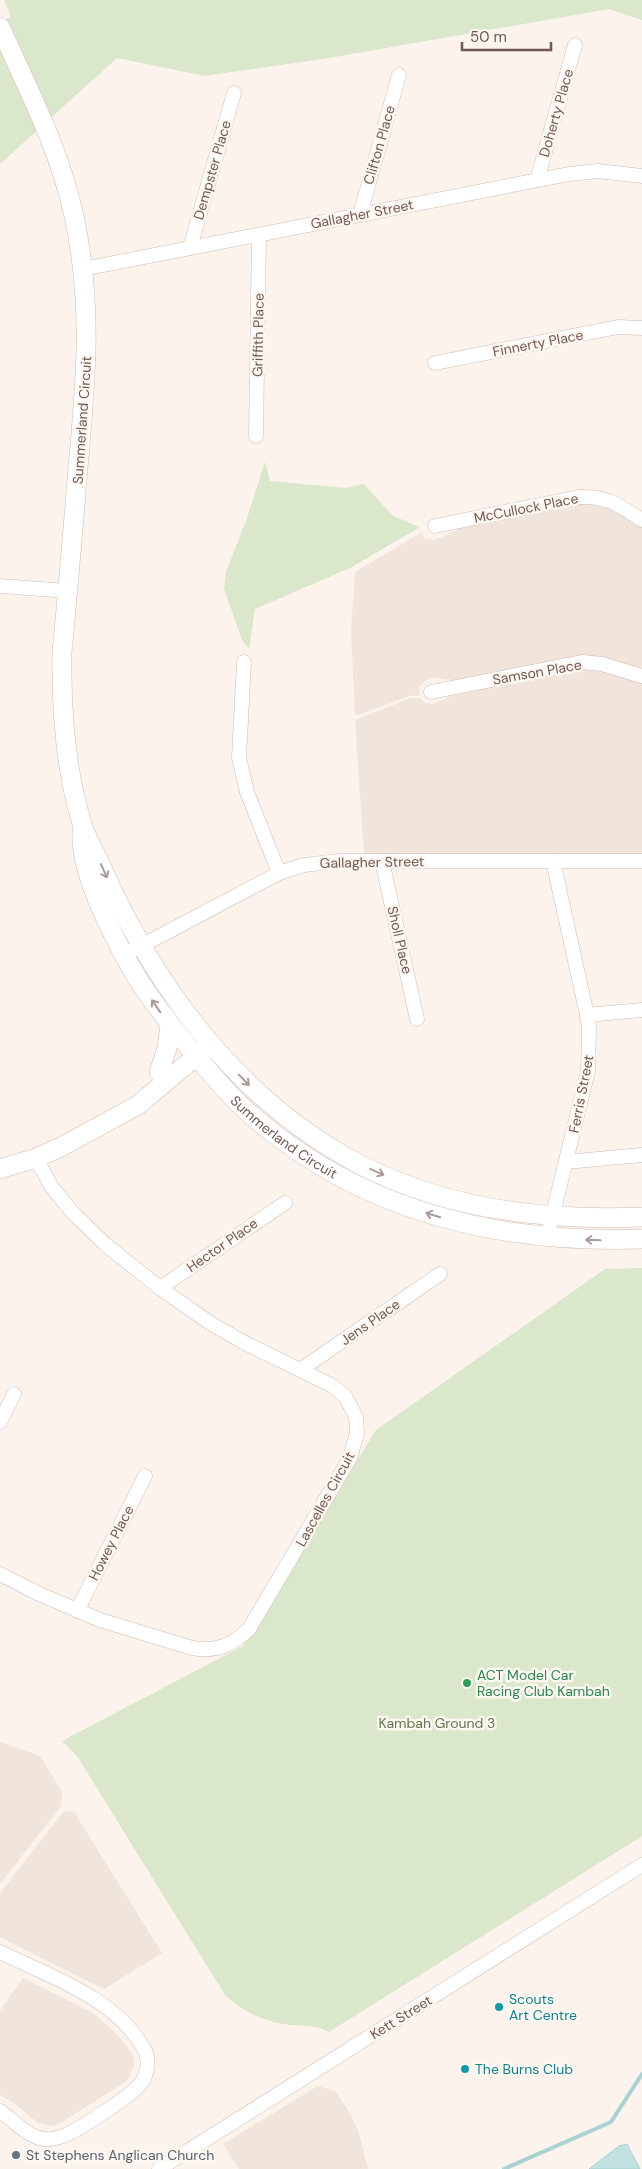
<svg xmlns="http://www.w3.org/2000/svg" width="642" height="2169" font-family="'DM Sans',sans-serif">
  <rect width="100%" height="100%" fill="#fbf3ec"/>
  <!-- residential -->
  <g fill="#f1e4db">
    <polygon points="586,501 611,508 642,526 642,672 595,658 456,681 431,677 419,686 420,695 410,696 358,715 355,714 351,632 355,572 421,533 425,539 435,540 465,526"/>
    <polygon points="589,666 642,682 642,856 364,854 355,720 411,698 420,698 425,703 433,704 462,691"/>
    <polygon points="0,1742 40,1756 62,1792 61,1806 0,1884"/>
    <polygon points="64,1811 74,1812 162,1953 104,1989 0,1937 0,1893"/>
    <polygon points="23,1978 93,2013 118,2035 133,2055 134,2067 127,2081 57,2125 50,2126 38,2123 18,2106 0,2095 0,2011"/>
    <polygon points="318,2086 335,2091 350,2113 358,2130 368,2169 239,2169 223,2144"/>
  </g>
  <!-- green -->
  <g fill="#dae7cb">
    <polygon points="4,0 642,0 642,20 609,9 329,58 205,76 117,58 0,164 0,21 11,17"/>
    <polygon points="265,462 270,481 345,488 364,484 393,516 420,527 350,568 255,609 249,649 242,640 224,589 226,572 247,518"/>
    <path d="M642,1268V1836L329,2032C317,2025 304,2026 291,2025C264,2022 245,2013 225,1995L77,1756L62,1741L243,1646L376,1430L605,1269Z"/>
  </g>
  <!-- water -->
  <polygon fill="#c2e2e2" stroke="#a9d2d3" points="627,2144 640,2169 589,2169 619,2146"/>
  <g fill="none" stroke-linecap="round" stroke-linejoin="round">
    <!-- stream -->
    <polyline stroke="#a9d2d3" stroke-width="4" points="504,2169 611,2122 642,2074"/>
    <!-- street casing -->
    <g stroke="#cebcb5" stroke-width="15">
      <g id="street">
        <polyline points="537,180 575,45"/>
        <polyline points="360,215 399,75"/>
        <polyline points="190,248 234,93"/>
        <polyline points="83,269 569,174 598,171 642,176"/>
        <polyline points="435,363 618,327 642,328"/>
        <polyline points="256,436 259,235"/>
        <path d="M435,526L579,497C607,496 619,505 642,520"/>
        <polyline points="0,586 68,591"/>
        <polyline points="244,662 239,758 247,792 279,873"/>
        <polyline points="431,692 582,662 602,664 642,676"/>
        <polyline points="382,861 417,1019"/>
        <polyline points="124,955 279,873 304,865 340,861 642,861"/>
        <polyline points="587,1015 642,1010"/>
        <polyline points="566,1162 642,1155"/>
        <polyline points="547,1238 588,1071 589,1028 587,1015 553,861"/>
        <polyline points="160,1288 285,1203"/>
        <polyline points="300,1370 440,1274"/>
        <polyline points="0,1422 14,1394"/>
        <path d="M0,1574L37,1593L100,1620L192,1648C215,1652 232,1646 249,1629L350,1458L357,1433L356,1417L345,1396L333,1386L245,1343L210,1323L160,1288L106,1245L73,1213L51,1186L36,1158"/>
        <polyline points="77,1611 145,1476"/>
        <path d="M0,1952C49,1976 119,1999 145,2051C150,2060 147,2075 141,2083C133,2095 77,2131 63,2136C57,2138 50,2140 44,2139C28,2137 13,2120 0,2111"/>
        <polyline points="159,2169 642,1865"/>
      </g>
    </g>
    <!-- secondary casing -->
    <g stroke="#d0bcb3" stroke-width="20">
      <g id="secondary">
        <path d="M0,27C28,89 60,150 74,216C93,305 86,379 78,468C73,529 68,591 62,652C61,710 65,768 82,824C87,840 97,855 103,870C156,989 240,1101 357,1163C444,1209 545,1221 642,1217"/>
        <path id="s1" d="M82,833C80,871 110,930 129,964C146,995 169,1022 191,1050C210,1072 228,1095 250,1114C361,1212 497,1244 642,1239"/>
        <polyline points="159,1072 167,1049 170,1025"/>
        <polyline points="0,1169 36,1158 61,1147 138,1105 206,1048"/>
      </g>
    </g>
    <!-- street -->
    <use href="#street" stroke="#fff" stroke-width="14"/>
    <!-- secondary -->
    <use href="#secondary" stroke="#fff" stroke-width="19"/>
  </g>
  <!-- one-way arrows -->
  <defs><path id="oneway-shaft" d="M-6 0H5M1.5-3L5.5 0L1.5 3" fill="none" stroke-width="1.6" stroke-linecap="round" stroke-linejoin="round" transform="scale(1.25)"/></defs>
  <g stroke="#ab9b97">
    <use href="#oneway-shaft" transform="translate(104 871) rotate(66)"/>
    <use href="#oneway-shaft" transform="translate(156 1006) rotate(-125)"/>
    <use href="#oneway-shaft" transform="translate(244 1080) rotate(46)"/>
    <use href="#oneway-shaft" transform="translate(377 1172) rotate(24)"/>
    <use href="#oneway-shaft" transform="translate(433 1215) rotate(-163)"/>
    <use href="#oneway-shaft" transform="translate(593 1240) rotate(-178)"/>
  </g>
  <!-- markers -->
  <circle fill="#2e9e5b" stroke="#fdf7f2" stroke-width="2" cx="467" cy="1683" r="5"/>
  <g fill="#0f9aa8" stroke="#fdf7f2" stroke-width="2">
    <circle cx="499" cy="2007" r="5"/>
    <circle cx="465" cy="2069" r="5"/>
  </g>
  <circle fill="#6b7280" stroke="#fdf7f2" stroke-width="2" cx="16" cy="2155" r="5"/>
  <g text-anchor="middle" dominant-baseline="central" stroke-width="5" stroke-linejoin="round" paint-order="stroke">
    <!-- street labels -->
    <g font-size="14" fill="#735851" stroke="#fdf7f2">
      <text transform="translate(556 113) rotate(-74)">Doherty Place</text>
      <text transform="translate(379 145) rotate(-74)">Clifton Place</text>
      <text transform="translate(212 170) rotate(-74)">Dempster Place</text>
      <text transform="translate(362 214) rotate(-11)">Gallagher Street</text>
      <text transform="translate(258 335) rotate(-89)">Griffith Place</text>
      <text transform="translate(538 343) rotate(-11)">Finnerty Place</text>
      <text transform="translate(82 420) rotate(-86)">Summerland Circuit</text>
      <text transform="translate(526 508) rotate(-11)">McCullock Place</text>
      <text transform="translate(537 672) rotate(-10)">Samson Place</text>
      <text transform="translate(372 862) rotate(-1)">Gallagher Street</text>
      <text transform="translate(400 940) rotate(77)">Sholl Place</text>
      <text transform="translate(581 1094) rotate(-79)">Ferris Street</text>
      <text stroke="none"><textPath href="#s1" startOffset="375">Summerland Circuit</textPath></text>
      <text transform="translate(222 1245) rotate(-35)">Hector Place</text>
      <text transform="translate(370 1322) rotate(-35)">Jens Place</text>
      <text transform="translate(325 1499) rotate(-61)">Lascelles Circuit</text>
      <text transform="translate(111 1543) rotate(-63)">Howey Place</text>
      <text transform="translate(401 2017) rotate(-32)">Kett Street</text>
    </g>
    <!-- leisure labels -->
    <g font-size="14" fill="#27864d" stroke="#fdf7f2" text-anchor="start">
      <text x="477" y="1675">ACT Model Car<tspan x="477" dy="16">Racing Club Kambah</tspan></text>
    </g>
    <!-- park labels -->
    <g font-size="14" fill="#5e784a" stroke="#fdf7f2">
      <text x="437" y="1723">Kambah Ground 3</text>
    </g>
    <!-- culture labels -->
    <g font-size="14" fill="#0d838f" stroke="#fdf7f2" text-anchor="start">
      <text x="509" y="1999">Scouts<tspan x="509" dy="16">Art Centre</tspan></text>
      <text x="475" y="2069">The Burns Club</text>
    </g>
    <!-- worship labels -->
    <g font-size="14" fill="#5b616d" stroke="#fdf7f2" text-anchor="start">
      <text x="26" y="2155">St Stephens Anglican Church</text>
    </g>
  </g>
  <!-- scale -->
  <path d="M462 42v8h89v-8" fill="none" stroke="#735851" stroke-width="2.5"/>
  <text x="470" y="42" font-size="15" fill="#735851" stroke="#fdf7f2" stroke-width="4" paint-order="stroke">50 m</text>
</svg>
